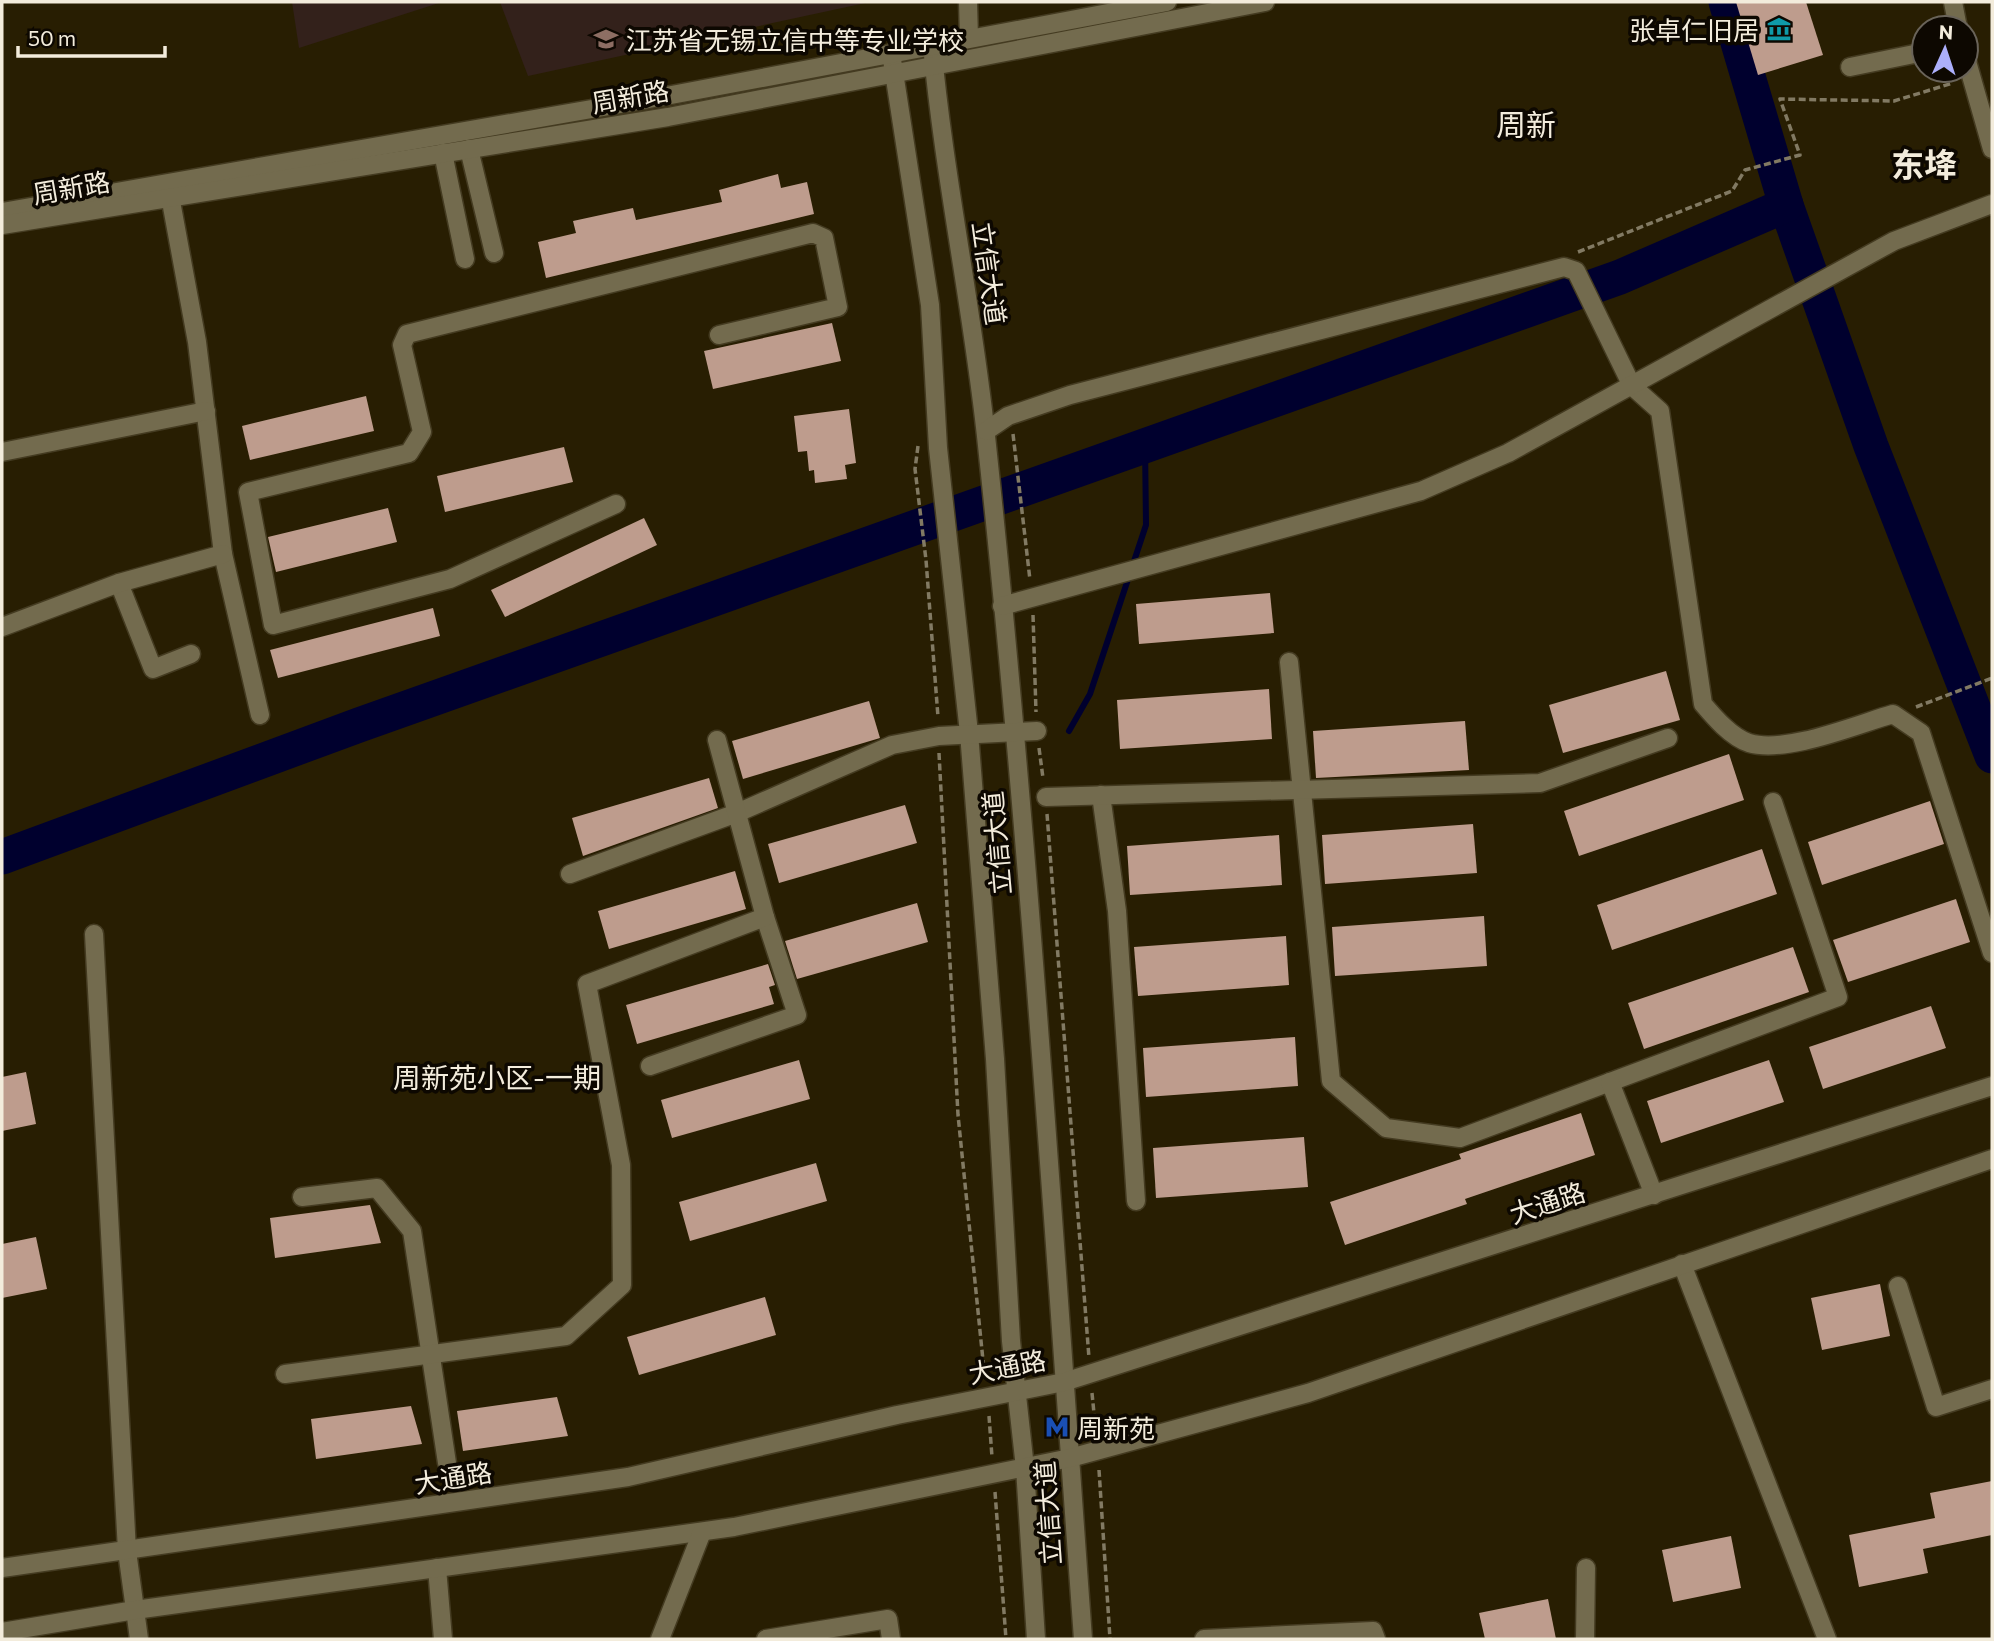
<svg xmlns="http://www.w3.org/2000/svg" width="1994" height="1641" font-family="Commissioner,'Noto Sans SC',sans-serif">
  <rect width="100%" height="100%" fill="#281e02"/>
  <!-- education -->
  <g fill="#33211b">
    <polygon points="292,2 442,2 299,48"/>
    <polygon points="500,2 870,2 528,76"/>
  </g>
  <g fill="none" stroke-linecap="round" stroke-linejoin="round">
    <!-- stream -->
    <polyline stroke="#00002e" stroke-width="6" points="1069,731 1090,694 1146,525 1145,443"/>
    <!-- river -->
    <g stroke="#00002e" stroke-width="35">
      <polyline points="1726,2 1786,205 1871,446 1992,756"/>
      <polyline points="2,857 359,725 1620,277 1786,205"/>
    </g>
  </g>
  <!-- building -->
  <g fill="#be9c8d">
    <polygon points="1736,2 1806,2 1823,55 1758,75"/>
    <polygon points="778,174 781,188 807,182 814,214 546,278 538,242 576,233 573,221 633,208 636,220 722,202 719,190"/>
    <polygon points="832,323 841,361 713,389 704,351"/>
    <polygon points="366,396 374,431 250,460 242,426"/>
    <polygon points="849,409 856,463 845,465 847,479 815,483 814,470 809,471 807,451 798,452 794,416"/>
    <polygon points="564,447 573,482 445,512 437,476"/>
    <polygon points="388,508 397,542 276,572 268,537"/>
    <polygon points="644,518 657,545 505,617 491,590"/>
    <polygon points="1270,593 1274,633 1139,644 1136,604"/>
    <polygon points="433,608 440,636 278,678 270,650"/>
    <polygon points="1666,671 1680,720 1563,753 1549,705"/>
    <polygon points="1269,689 1272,739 1120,749 1117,700"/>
    <polygon points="869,701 880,738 743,779 732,741"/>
    <polygon points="1465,721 1469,770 1316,778 1313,731"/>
    <polygon points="1729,754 1744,800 1579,856 1564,811"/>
    <polygon points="709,778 718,808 583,856 572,818"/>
    <polygon points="1930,801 1944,844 1822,885 1808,842"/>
    <polygon points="905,805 917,843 779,883 768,844"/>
    <polygon points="1473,824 1477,873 1325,884 1322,835"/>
    <polygon points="1279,835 1282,885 1130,895 1127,846"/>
    <polygon points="1762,849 1777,894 1612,950 1597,905"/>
    <polygon points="735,871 746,909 609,949 598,911"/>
    <polygon points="1956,899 1970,942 1848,982 1833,940"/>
    <polygon points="917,903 928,942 797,979 785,941"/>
    <polygon points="1484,916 1487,966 1335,976 1332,927"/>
    <polygon points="1286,936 1289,985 1138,996 1134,947"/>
    <polygon points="1793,947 1809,992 1644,1049 1628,1003"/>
    <polygon points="768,964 775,985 769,987 774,1004 637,1044 626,1005"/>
    <polygon points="1931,1006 1946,1048 1823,1089 1809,1047"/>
    <polygon points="1295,1037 1298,1086 1146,1097 1143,1048"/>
    <polygon points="799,1060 810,1099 672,1138 661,1100"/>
    <polygon points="1769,1060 1784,1102 1661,1143 1647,1101"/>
    <polygon points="26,1072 36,1124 2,1131 2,1077"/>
    <polygon points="1581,1113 1595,1155 1465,1199 1467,1204 1345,1245 1330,1202 1461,1159 1459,1154"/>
    <polygon points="1304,1137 1308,1187 1156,1198 1153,1148"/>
    <polygon points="816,1163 827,1201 690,1241 679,1202"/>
    <polygon points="370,1205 381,1243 275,1258 270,1218"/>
    <polygon points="36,1237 47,1289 2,1298 2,1244"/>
    <polygon points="1880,1284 1890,1336 1822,1350 1811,1298"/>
    <polygon points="765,1297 776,1335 639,1375 627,1337"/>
    <polygon points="557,1397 568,1436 463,1451 457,1411"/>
    <polygon points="411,1406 422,1444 316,1459 311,1419"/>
    <polygon points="1992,1481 1992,1535 1923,1549 1928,1573 1859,1587 1849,1535 1935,1518 1930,1493"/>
    <polygon points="1731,1536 1741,1588 1673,1602 1662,1550"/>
    <polygon points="1548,1599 1556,1639 1485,1639 1479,1613"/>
  </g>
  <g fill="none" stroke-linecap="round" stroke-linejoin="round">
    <!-- minor casing -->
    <g stroke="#443b21" stroke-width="21">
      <g id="minor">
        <polyline points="968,2 969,38"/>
        <polyline points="1953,2 1958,28"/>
        <path d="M932,45C944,176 972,305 986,436C1029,836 1054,1238 1083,1639"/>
        <polyline points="891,53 930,305 938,448 969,733 995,1059 1011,1341 1025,1468 1036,1639"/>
        <polyline points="1966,58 1992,149"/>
        <polyline points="1850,67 1924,52"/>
        <polyline points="469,149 494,253"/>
        <polyline points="443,153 465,259"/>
        <polyline points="168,185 197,342 223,554 260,715"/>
        <polyline points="2,212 666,96 1167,2"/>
        <polyline points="2,225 668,117 1265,2"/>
        <path d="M986,431L1008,416L1070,395L1564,267L1576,271L1632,386L1660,411L1703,704C1714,717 1731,737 1749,743C1786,754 1855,725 1893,714L1921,733L1992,953"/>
        <polyline points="2,452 206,411"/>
        <polyline points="616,504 450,579 273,625 248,492 409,453 422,432 402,345 407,334 813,233 824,238 838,307 719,335"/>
        <polyline points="119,583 153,669 191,654"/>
        <polyline points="1002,606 1421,491 1508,453 1894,241 1992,204"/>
        <polyline points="2,627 119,583 223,554"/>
        <polyline points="1289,662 1331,1081 1386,1128 1460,1138 1838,997 1773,802"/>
        <polyline points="1101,795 1117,911 1136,1201"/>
        <polyline points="1046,797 1540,783 1668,738"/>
        <polyline points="570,874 737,813 892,745 939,736 1037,731"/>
        <polyline points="94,934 127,1551 139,1639"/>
        <polyline points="650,1066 797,1015 765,917"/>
        <polyline points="1610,1082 1654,1195"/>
        <polyline points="302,1197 377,1188 412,1231 447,1463"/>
        <polyline points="1682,1264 1827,1639"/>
        <polyline points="1898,1286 1936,1407 1992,1389"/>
        <polyline points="285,1374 566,1336 622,1285 621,1165 587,984 765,917 717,740"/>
        <polyline points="2,1568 628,1477 897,1415 1064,1382 1992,1086"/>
        <polyline points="437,1568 443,1639"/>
        <polyline points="2,1632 135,1610 734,1527 1070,1458 1308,1393 1992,1159"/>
        <polyline points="660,1639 702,1532"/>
        <polyline points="766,1639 888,1619 891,1639"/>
        <polyline points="1204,1639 1373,1631 1376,1639"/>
        <polyline points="1585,1639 1586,1568"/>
      </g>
    </g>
    <!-- path -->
    <g stroke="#827a63" stroke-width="3.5" stroke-dasharray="7 3.5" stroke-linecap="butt">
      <polyline points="1578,252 1732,191 1745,170 1800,155 1780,99 1894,101 1953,83"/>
      <polyline points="1013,434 1030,580"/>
      <polyline points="918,446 915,469 926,560 938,717"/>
      <polyline points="1033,615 1036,712"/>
      <polyline points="1916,707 1992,678"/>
      <polyline points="1039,748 1043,778"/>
      <polyline points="939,753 958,1115 985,1380"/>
      <polyline points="1047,814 1089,1358"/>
      <polyline points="1092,1393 1096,1434"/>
      <polyline points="989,1416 992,1457"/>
      <polyline points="1099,1470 1110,1639"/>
      <polyline points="995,1492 1006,1639"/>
    </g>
    <!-- minor -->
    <use href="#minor" stroke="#736b4e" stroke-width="18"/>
  </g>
  <!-- icons -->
  <defs>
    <g id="museum-bare" transform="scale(1.89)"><path d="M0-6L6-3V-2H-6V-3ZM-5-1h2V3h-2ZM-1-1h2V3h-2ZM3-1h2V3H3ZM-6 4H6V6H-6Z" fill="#0f9aa8" stroke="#0d0801" stroke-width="2.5" paint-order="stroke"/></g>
    <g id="school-bare" transform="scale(1.89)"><path d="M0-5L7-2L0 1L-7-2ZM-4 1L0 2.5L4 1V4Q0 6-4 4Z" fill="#8d6e63" stroke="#0d0801" stroke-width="2.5" paint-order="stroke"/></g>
    <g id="metro-bare" transform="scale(1.89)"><path d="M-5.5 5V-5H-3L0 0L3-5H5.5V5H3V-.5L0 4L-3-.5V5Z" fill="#1a4fb4" stroke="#0d0801" stroke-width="2.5" paint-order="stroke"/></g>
  </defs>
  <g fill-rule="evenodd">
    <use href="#museum-bare" x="1779" y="29"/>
    <use href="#school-bare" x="606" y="39"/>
    <use href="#metro-bare" x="1057" y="1427"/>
  </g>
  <g text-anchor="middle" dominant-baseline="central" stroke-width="7" stroke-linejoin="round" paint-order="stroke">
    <!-- poi labels -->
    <g font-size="26" fill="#f3ecdc" stroke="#0d0801" text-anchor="start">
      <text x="1759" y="29" text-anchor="end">张卓仁旧居</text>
      <text x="626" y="39">江苏省无锡立信中等专业学校</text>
      <text x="1077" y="1427">周新苑</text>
    </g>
    <!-- street labels -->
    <g font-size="26" fill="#f3ecdc" stroke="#0d0801">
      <text transform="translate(630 96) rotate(-10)">周新路</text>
      <text transform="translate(71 187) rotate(-10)">周新路</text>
      <text transform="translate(990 273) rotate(82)">立信大道</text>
      <text transform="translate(996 843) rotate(-95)">立信大道</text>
      <text transform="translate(1547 1202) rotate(-18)">大通路</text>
      <text transform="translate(1007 1366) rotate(-11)">大通路</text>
      <text transform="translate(453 1477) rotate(-9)">大通路</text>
      <text transform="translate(1047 1513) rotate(-94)">立信大道</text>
    </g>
    <!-- neighbourhood labels -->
    <g font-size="28" fill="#f3ecdc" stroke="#0d0801">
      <text x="497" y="1077">周新苑小区-一期</text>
    </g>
    <!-- quarter labels -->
    <g font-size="30" fill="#f3ecdc" stroke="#0d0801">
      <text x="1526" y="123">周新</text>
    </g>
    <!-- district labels -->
    <g font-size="33" font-weight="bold" fill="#f3ecdc" stroke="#0d0801">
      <text x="1924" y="163">东鿍</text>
    </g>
  </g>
  <!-- border -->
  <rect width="1994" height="1641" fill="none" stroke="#f3ecdc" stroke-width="7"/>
  <!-- north arrow -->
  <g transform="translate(1945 49) rotate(3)"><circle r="33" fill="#0d0801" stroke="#696359" stroke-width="2"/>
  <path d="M0-5L12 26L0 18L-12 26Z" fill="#acaffb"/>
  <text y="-10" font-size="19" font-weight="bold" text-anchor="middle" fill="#f3ecdc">N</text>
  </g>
  <!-- scale -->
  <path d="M18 46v10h147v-10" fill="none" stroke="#f3ecdc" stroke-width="3.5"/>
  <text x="28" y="46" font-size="21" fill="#f3ecdc" stroke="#0d0801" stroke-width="5" paint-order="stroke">50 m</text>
</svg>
